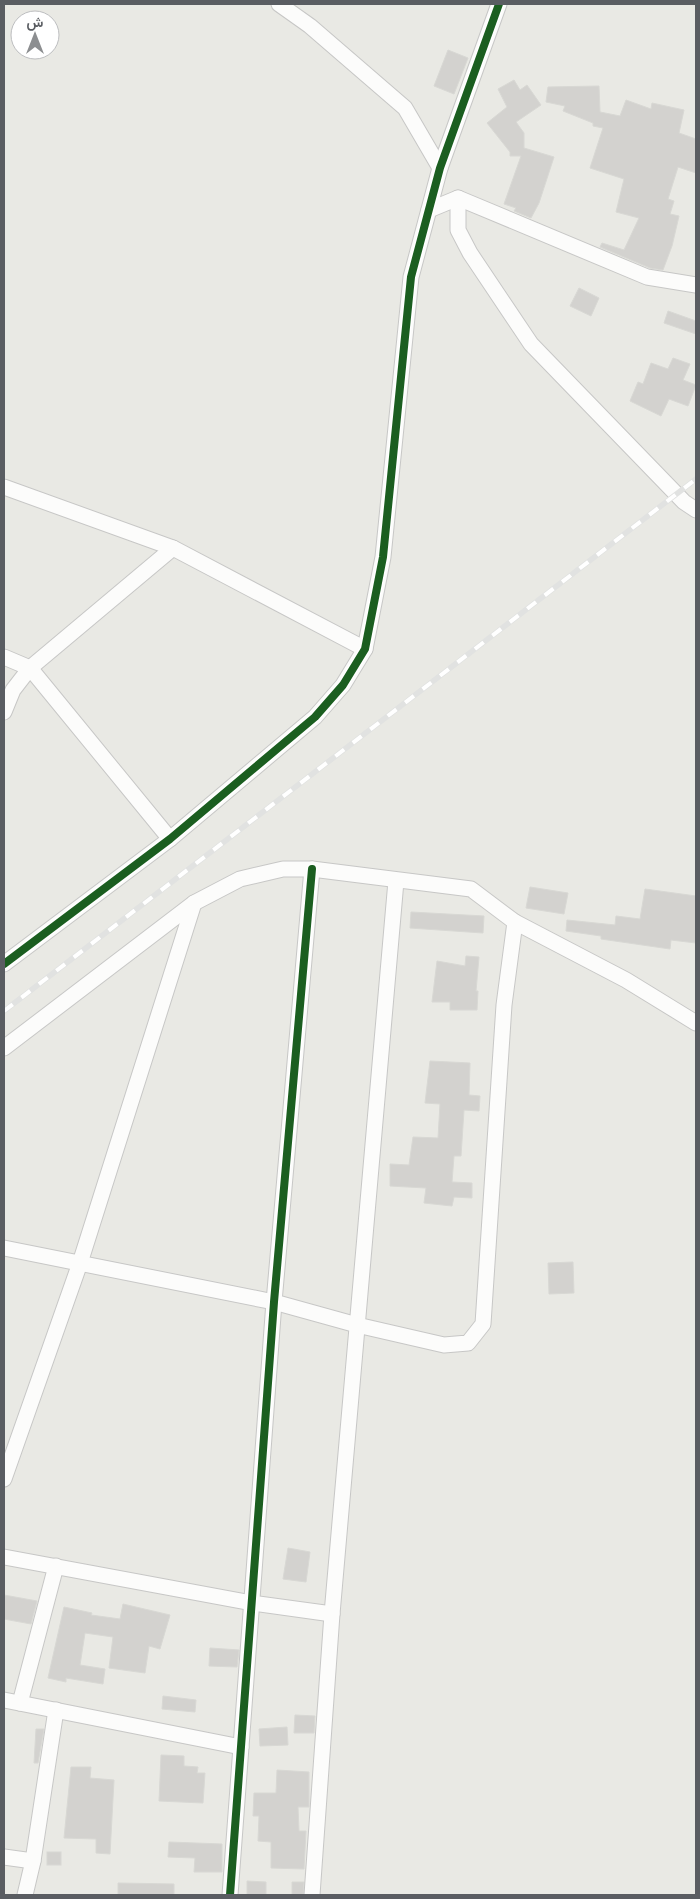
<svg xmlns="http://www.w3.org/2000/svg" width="700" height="1899" font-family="'Archivo Narrow',Vazirmatn,sans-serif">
  <rect width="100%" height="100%" fill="#e9e9e4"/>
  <!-- building -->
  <g fill="#d3d2cf" stroke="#d8d8d4">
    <polygon points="448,50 468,58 454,94 434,86"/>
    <polygon points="514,80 520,90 527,85 541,105 516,122 524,133 524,148 554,157 539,203 531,218 514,211 516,208 504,204 521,156 510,156 510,152 487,123 507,107 498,89"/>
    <polygon points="599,86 600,112 620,116 626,100 651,109 652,103 684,110 679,133 696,139 696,173 678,167 668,199 674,201 670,214 679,216 672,246 663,270 650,268 600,247 602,243 624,250 639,218 616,212 624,179 590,168 603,128 593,126 593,123 563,111 565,106 546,102 548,87"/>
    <polygon points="579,288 599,298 591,316 570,306"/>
    <polygon points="668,311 696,321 696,334 664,323"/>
    <polygon points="673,358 690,364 683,380 696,385 688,406 669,399 661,416 630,401 638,382 643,384 651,363 668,369"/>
    <polygon points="530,887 568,893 564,914 526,908"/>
    <polygon points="645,889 696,896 696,943 671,940 670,949 601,939 601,936 566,931 567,920 615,925 616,916 640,919"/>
    <polygon points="411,912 484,916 483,933 410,928"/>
    <polygon points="466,956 479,957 476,991 478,991 477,1010 450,1010 450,1002 432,1002 437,961 465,966"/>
    <polygon points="430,1061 470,1063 469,1095 480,1096 479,1111 464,1110 461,1156 454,1156 452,1182 472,1183 472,1198 454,1197 452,1206 424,1203 426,1188 390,1186 390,1164 409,1165 413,1137 438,1138 440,1104 425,1103"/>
    <polygon points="573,1262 574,1293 549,1294 548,1263"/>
    <polygon points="288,1548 310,1552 306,1582 283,1579"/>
    <polygon points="4,1595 37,1601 31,1624 4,1619"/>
    <polygon points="123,1604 170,1615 160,1649 149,1646 145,1673 109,1668 113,1637 85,1633 80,1665 105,1669 103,1684 66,1678 66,1682 48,1678 64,1607 92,1613 91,1615 120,1619"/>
    <polygon points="210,1648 239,1650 237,1667 209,1666"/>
    <polygon points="163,1696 196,1700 195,1712 162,1709"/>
    <polygon points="295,1715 315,1716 314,1733 294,1733"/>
    <polygon points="287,1727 288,1745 260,1746 259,1729"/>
    <polygon points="36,1729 44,1729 38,1763 34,1763"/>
    <polygon points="161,1755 184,1756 184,1766 198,1767 197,1773 205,1773 203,1803 159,1801"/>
    <polygon points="71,1767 91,1767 90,1778 114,1780 110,1854 96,1853 96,1839 64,1838"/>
    <polygon points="277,1770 309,1772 309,1807 298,1807 299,1831 306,1831 304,1869 271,1868 271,1842 258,1841 259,1816 253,1816 254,1793 276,1793"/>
    <polygon points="169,1842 222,1844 222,1872 194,1872 195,1858 168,1857"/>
    <rect x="47" y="1852" width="14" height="13"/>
    <polygon points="247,1881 266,1882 266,1895 247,1895"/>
    <polygon points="292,1882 304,1882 303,1895 292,1895"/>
    <polygon points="118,1883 174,1884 174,1895 118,1895"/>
  </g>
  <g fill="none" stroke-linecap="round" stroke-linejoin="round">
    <!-- street casing -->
    <g stroke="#c7c7c6" stroke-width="17">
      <g id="street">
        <polyline points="279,4 310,26 405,108 440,168"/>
        <polyline points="458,198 458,230 470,253 531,344 684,502 696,510"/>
        <polyline points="429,210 458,198 647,277 696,285"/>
        <polyline points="4,487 173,548 365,649"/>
        <polyline points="4,657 30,668 170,839"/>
        <polyline points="4,712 13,690 30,668 173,548"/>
        <polyline points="4,964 170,839 315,717 343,685 365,649 383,557 411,277 440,168 499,4"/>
        <polyline points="4,1048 194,903 240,879 283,869 312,869 471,889 515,922 626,980 696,1023"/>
        <polyline points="4,1248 274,1302 357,1325 444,1345 468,1343 483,1324 504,1005 515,922"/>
        <polyline points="4,1479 80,1263 194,903"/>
        <polyline points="4,1557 252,1603 332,1614"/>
        <polyline points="4,1700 241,1747"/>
        <polyline points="20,1703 56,1566"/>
        <polyline points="4,1857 33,1861"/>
        <polyline points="25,1895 33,1861 56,1710"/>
        <polyline points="230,1895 274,1302 312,869"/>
        <polyline points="312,1895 332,1614 396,881"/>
      </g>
    </g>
    <!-- street -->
    <use href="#street" stroke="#fcfcfb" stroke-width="15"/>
    <!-- rail casing -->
    <g stroke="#e1e2e1" stroke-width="5.5">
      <polyline id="rail" points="4,1011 696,479"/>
    </g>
    <!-- rail -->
    <use href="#rail" stroke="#fff" stroke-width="4" stroke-dasharray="11" stroke-linecap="butt"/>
    <!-- cycleway casing -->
    <g stroke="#fff" stroke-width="11">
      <g id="cycleway">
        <polyline points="4,964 170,839 315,717 343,685 365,649 383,557 411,277 440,168 499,4"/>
        <polyline points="230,1895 274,1302 312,869"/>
      </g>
    </g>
    <!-- cycleway -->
    <use href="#cycleway" stroke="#1b5e20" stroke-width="8"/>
  </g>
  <!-- border -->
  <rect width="700" height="1899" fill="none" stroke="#5a5d62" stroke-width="10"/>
  <!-- north arrow -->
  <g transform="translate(35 35)"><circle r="24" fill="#ffffff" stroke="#bdbec0"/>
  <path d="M0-4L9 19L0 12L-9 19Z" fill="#8c8e90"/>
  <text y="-8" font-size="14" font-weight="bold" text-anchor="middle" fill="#5a5d62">ش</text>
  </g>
</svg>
